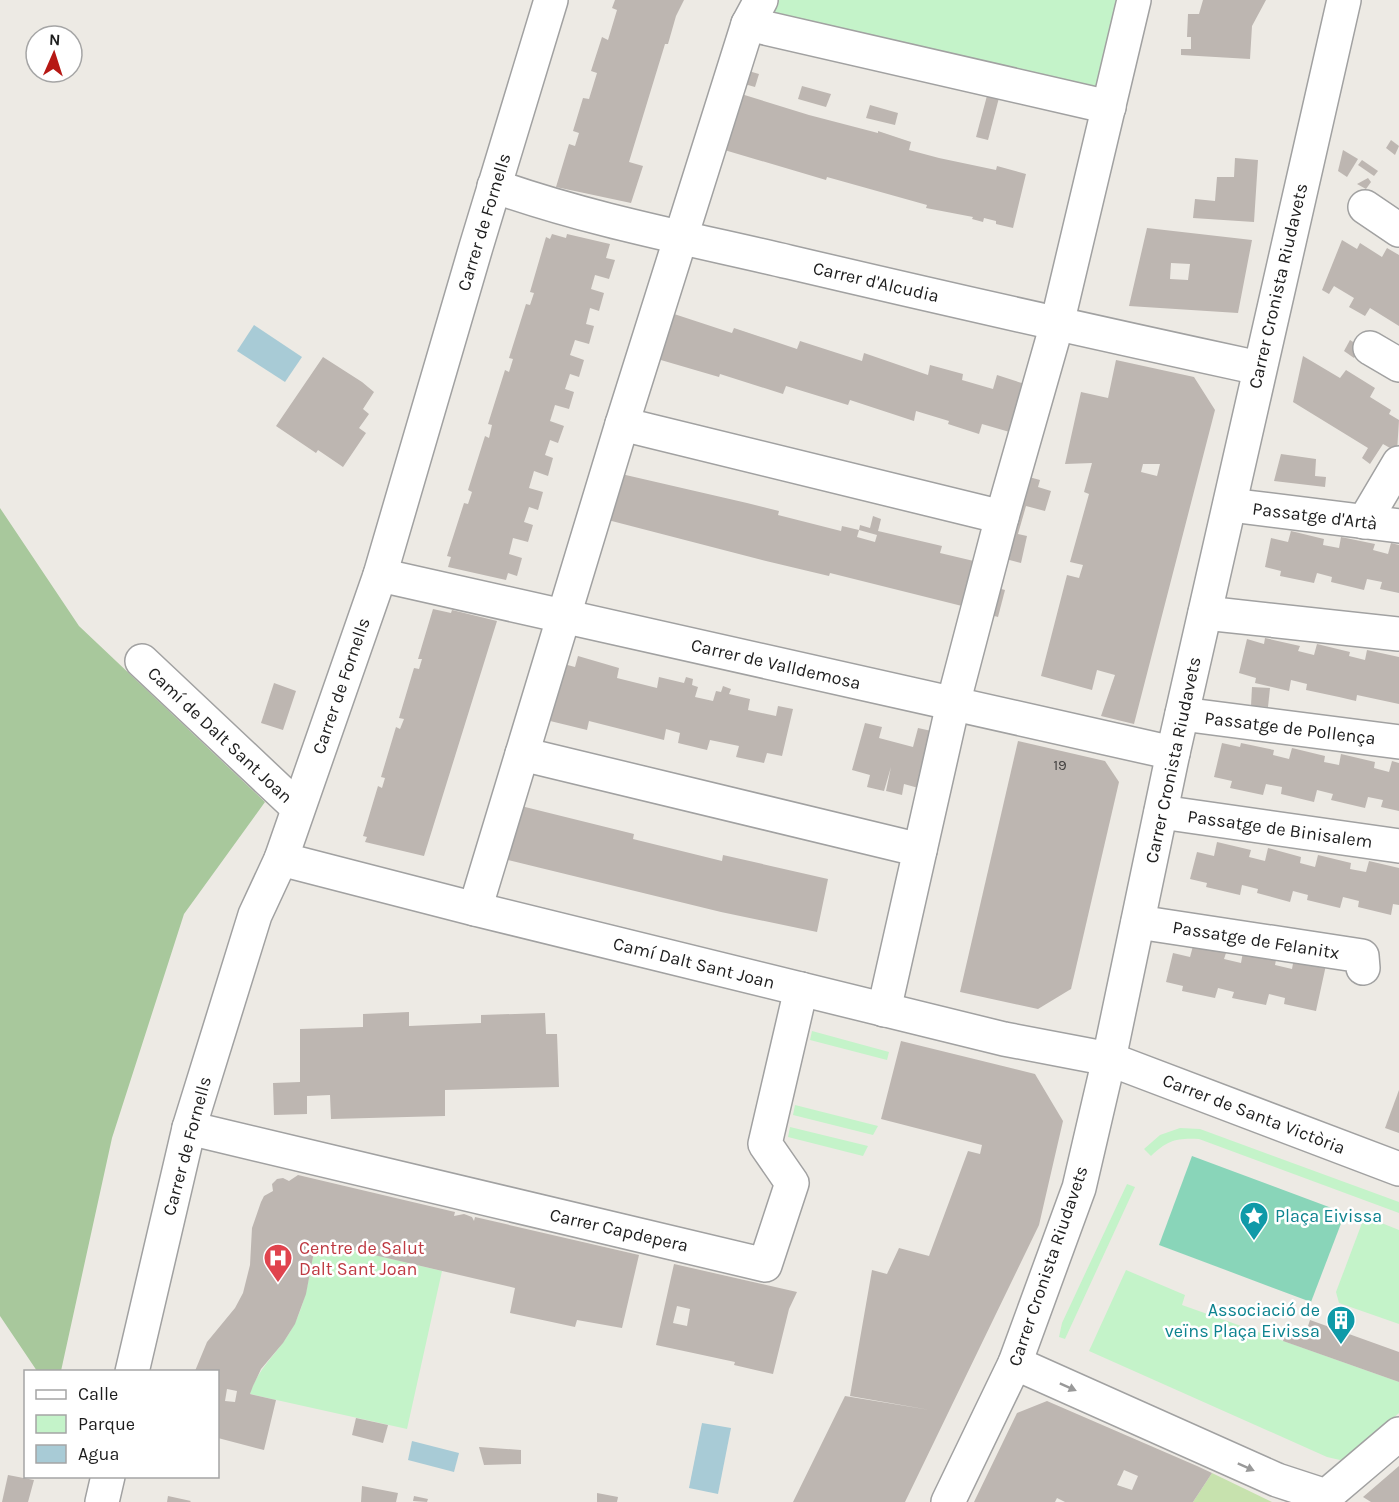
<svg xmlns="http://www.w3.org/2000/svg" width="1399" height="1502" font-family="Karla,sans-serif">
  <rect width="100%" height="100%" fill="#edeae4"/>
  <!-- grass -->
  <polygon fill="#c7e2ae" points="1212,1473 1272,1502 1193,1502"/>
  <!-- forest -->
  <polygon fill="#a8c89c" points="0,508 79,626 265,802 184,914 112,1138 61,1371 37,1371 0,1316"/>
  <!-- park -->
  <g fill="#c4f3c9">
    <polygon points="773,0 1118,0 1097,92 764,16"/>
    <polygon points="812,1031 889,1052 887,1060 810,1040"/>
    <polygon points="795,1105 878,1126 873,1135 793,1115"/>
    <polygon points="790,1127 868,1146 863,1156 788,1137"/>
    <path d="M1180,1128L1200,1129L1399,1202V1213L1199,1139C1176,1138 1168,1140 1151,1156L1144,1149L1160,1135Z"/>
    <polygon points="1127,1184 1135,1187 1065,1339 1059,1337 1062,1323"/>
    <polygon points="1374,1220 1399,1230 1399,1324 1339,1303 1336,1292 1362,1223"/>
    <path d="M321,1247H340L442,1271L407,1429L250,1394C257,1369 277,1354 290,1332C304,1309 308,1283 313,1257L315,1251Z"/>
    <polygon points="1126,1270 1185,1295 1182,1305 1399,1382 1399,1413 1351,1456 1340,1460 1327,1457 1089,1351"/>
  </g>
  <!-- pitch -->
  <polygon fill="#89d5b9" points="1192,1156 1345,1213 1311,1302 1159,1245"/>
  <!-- water -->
  <g fill="#a8cbd6">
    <polygon points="254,325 302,357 285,382 237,351"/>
    <polygon points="702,1423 731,1428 718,1494 689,1488"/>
    <polygon points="412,1441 459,1453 454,1472 408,1460"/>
  </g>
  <!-- building -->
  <g fill="#bdb6b1" fill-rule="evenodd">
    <polygon points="615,0 684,0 676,16 668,44 665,44 629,162 643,166 631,203 556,187 569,144 575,146 579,133 573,131 583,98 589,99 597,73 591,71 602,37 608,40 617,10 612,8"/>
    <polygon points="1203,0 1266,0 1252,26 1250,59 1181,55 1181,49 1191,49 1191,37 1187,37 1188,14 1199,14"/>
    <polygon points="745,70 759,74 755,87 741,83"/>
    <polygon points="802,86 831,94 826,107 798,99"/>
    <polygon points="988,92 1000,94 988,140 976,137"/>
    <polygon points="738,93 809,115 878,133 878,131 911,142 909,150 939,158 996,170 997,166 1026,174 1013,228 996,224 996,221 984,218 983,222 972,219 973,217 926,208 927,205 827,177 826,180 721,149"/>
    <polygon points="870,105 898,113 895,125 866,118"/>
    <polygon points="1391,140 1399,146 1395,155 1386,148"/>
    <polygon points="1343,150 1358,159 1347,177 1338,171"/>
    <polygon points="1235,158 1258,160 1254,222 1193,218 1195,199 1215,201 1217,177 1234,177"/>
    <polygon points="1362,160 1378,171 1374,176 1358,165"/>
    <polygon points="1368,178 1371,182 1366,189 1357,184"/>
    <path d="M1147,228L1252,240L1238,313L1129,306ZM1171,263L1190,264L1188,280L1170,279Z"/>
    <polygon points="552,234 566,238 567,234 610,244 606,258 615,260 609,279 595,275 591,289 604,293 599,311 590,308 586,324 594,326 589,344 575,340 570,355 584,360 579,377 570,374 565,389 574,392 569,409 555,405 550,421 564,426 558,443 550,440 545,455 553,458 548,476 534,471 529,488 543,492 538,510 529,507 524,522 533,525 528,542 513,538 509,554 522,558 517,576 508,573 506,580 448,567 451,557 447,556 464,503 468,504 472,492 468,490 485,436 489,438 492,425 488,424 505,370 509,372 513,359 509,358 526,304 530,305 534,293 530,292 546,237 550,239"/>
    <polygon points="1342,240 1357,249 1360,243 1382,257 1387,248 1399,255 1399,326 1370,308 1365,316 1349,307 1354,298 1334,286 1329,294 1322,290"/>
    <polygon points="668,312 732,333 734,328 797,349 800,341 862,361 864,353 928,375 930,365 963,374 962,380 993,389 997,375 1028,385 1013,433 982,424 979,434 948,424 949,421 916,411 914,421 850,400 848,405 786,386 783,394 720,374 719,377 654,358"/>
    <polygon points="1350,340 1361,347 1354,358 1344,351"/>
    <polygon points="1303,356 1340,378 1346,370 1375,388 1370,397 1391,410 1389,414 1399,420 1397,452 1383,444 1370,464 1362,458 1368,448 1293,402"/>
    <polygon points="323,357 362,382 374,392 363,409 369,414 359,428 366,433 343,467 318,450 316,453 276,426"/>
    <path d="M1116,360L1194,377L1215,410L1134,724L1101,716L1115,675L1097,670L1092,690L1041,676L1067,575L1079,578L1083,565L1070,562L1089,494L1084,492L1092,463L1065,464L1081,392L1108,398ZM1143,464H1160L1157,476L1141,472Z"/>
    <polygon points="1281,454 1316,459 1315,476 1326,477 1325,487 1274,481"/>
    <polygon points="617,473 747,503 779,511 778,515 841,531 842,526 859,530 857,537 875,542 877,535 859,530 860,525 870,528 873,516 881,519 878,531 942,546 940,553 978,562 966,607 830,573 829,576 766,561 604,519"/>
    <polygon points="1029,477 1040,480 1038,487 1051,491 1045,511 1026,506 1018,534 1027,536 1021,563 1002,558"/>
    <polygon points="1291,531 1324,539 1323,545 1339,548 1341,537 1375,544 1373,550 1388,554 1391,543 1399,545 1399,593 1380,589 1382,582 1367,579 1364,590 1331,582 1332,577 1317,573 1314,583 1280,576 1281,571 1265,567 1271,538 1288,542"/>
    <polygon points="994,587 1005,590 998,617 987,614"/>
    <polygon points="433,609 451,613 452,610 497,621 424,856 365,842 367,837 363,836 378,786 382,788 385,778 381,777 396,727 400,729 404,719 399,718 414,668 419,669 422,659 418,659"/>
    <polygon points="1265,638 1300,646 1298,651 1314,655 1317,644 1350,652 1349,656 1365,660 1367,650 1399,657 1399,704 1357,695 1356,701 1339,697 1306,690 1307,684 1291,680 1289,691 1255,683 1256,678 1239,673 1247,639 1264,644"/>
    <polygon points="578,656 619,668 617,678 657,688 659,677 684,683 686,677 693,679 692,685 698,687 695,697 713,701 716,691 721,692 723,686 731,689 729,694 750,699 748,710 776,716 778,706 793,709 782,756 767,753 764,763 736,757 739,746 710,740 707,750 678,743 680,733 666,729 664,740 589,721 587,730 542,719 560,663 575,667"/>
    <polygon points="274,683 296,691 283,730 261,723"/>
    <polygon points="1252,687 1270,688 1268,707 1251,706"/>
    <polygon points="865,723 882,727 879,738 913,747 918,728 936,732 922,789 904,784 902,795 886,791 891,767 884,791 867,787 870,775 852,770"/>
    <polygon points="1018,741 1105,761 1119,782 1071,989 1038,1009 960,992"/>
    <polygon points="1222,743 1240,747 1241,743 1274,750 1273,755 1289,759 1292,748 1325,756 1324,762 1339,765 1341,754 1375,762 1374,768 1389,772 1392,761 1399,763 1399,811 1381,807 1383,800 1368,797 1365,808 1331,800 1333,794 1317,790 1314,802 1281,794 1282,787 1266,784 1263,795 1230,788 1232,781 1214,777"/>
    <polygon points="517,805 634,834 633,839 722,861 723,855 828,879 817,932 721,912 504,859"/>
    <polygon points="1217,842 1251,850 1249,857 1265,861 1268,848 1301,857 1300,863 1315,867 1318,855 1351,863 1350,869 1366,872 1369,861 1399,868 1399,905 1393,904 1391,915 1358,907 1359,901 1343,897 1340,908 1307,900 1308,895 1293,891 1290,902 1257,893 1258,889 1242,885 1240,895 1206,887 1207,883 1190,879 1197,852 1214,856"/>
    <polygon points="1193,946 1226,953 1224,959 1241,963 1243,952 1276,960 1275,965 1292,969 1294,958 1326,965 1316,1011 1284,1004 1285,998 1269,994 1266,1005 1232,998 1234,992 1218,988 1215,998 1182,991 1183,986 1166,982 1173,953 1190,957"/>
    <polygon points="409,1012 409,1026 481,1023 481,1015 545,1013 546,1034 557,1034 559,1087 445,1090 445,1116 331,1119 330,1095 307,1096 307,1114 274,1115 273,1083 300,1082 300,1029 363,1027 363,1014"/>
    <polygon points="901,1041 1035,1074 1063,1121 1039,1225 905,1502 793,1502 845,1396 930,1410 850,1396 872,1270 887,1274 899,1248 929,1256 968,1151 980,1154 982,1145 881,1119"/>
    <polygon points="1399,1090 1399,1133 1385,1128"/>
    <path d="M298,1175L455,1212L454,1216L464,1214L472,1217L474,1221L475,1217L639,1255L622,1328L577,1320L575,1327L510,1313L515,1288L344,1248L321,1247L315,1251L313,1257L306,1294L295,1324L283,1343L261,1369L253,1386L250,1394L276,1400L264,1450L218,1438V1371H195L207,1342L235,1308L243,1293L250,1265L252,1228L261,1202L264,1196L273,1191L272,1184L277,1179L283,1178L289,1181ZM227,1389L237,1391L235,1402L225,1401Z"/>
    <path d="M674,1264L797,1292L789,1309L773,1374L734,1365L735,1362L656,1345ZM677,1306L690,1309L687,1326L673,1323Z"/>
    <polygon points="1310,1320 1399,1352 1399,1382 1283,1341 1286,1332 1304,1338"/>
    <path d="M1047,1401L1197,1466L1212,1473L1193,1502H1065L1057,1498L1055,1502H974L1017,1413ZM1124,1470L1138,1476L1132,1490L1117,1485Z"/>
    <polygon points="356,1418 388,1425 383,1443 352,1435"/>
    <polygon points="479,1447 521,1450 521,1464 484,1465"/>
    <polygon points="1399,1466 1399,1502 1371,1502 1363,1497"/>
    <polygon points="8,1475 34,1480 28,1502 2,1502"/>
    <polygon points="362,1486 398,1493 396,1502 361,1502"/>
    <polygon points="597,1493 618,1497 617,1502 597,1502"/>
    <polygon points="168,1496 191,1501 190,1502 167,1502"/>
    <polygon points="414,1496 428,1499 427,1502 413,1501"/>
  </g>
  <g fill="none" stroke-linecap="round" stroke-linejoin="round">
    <!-- minor casing -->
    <g stroke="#a1a1a1" stroke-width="36">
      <g id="minor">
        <polyline points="748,24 1109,107"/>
        <path d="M494,186C590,220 691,239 789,262C946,299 1102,334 1259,368"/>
        <polyline points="1365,207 1399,230"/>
        <polyline points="1370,348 1399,365"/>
        <polyline points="622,424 1002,517"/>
        <polyline points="1230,505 1399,526"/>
        <polyline points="1364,522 1399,463"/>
        <polyline points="380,575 1173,753"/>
        <polyline points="1205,613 1399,634"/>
        <polyline points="142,661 298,808"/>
        <polyline points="1182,714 1399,742"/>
        <polyline points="522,754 920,850"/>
        <polyline points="1161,812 1399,846"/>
        <polyline points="281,859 475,909 1004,1039 1109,1059 1399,1169"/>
        <polyline points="475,909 622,424 748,24 761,0"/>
        <polyline points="1138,922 1362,956 1363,968"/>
        <polyline points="884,1010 953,704 1002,517 1057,324 1134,0"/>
        <polyline points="189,1128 765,1265 792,1183 765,1144 801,989"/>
        <polyline points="1015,1363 1277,1480 1326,1496 1399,1434"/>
        <polyline points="132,1372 189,1128 255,915 281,859 380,575 476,247 551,0"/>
        <polyline points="102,1502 108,1476"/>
        <polyline points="948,1502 1015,1363 1079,1188 1109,1059 1173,753 1344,0"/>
      </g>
    </g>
    <!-- minor -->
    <use href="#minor" stroke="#fff" stroke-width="33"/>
  </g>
  <!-- one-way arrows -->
  <defs><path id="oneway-solid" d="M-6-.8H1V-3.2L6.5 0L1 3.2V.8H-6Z" transform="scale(1.5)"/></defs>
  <g fill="#999">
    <use href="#oneway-solid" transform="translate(1068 1387) rotate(24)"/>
    <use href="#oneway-solid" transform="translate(1246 1467) rotate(24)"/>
  </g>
  <!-- icons -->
  <defs>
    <g id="sight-pin" transform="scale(1.5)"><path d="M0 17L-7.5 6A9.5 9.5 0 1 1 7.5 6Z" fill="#0f9aa8" stroke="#fff"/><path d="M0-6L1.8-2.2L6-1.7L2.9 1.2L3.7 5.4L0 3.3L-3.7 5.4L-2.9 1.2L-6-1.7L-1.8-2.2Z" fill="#fff"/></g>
    <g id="hospital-pin" transform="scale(1.5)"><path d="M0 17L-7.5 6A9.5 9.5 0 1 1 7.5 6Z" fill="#e0444e" stroke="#fff"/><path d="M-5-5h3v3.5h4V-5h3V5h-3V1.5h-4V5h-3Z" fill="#fff"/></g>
    <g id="building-pin" transform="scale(1.5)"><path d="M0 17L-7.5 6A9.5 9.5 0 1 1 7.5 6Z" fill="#0f9aa8" stroke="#fff"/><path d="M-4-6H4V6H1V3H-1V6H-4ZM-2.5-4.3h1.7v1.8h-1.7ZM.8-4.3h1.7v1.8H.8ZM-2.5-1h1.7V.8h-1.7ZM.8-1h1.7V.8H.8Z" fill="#fff"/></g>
  </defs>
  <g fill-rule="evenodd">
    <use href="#sight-pin" x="1254" y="1216"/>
    <use href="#hospital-pin" x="278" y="1258"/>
    <use href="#building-pin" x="1341" y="1320"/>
  </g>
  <g text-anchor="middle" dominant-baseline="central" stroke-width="5" stroke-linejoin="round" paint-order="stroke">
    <!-- number labels -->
    <g font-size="15" fill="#454342">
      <text x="1060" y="765">19</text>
    </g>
    <!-- street labels -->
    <g font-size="18" fill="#1d1d1d" stroke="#fff">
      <text transform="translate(484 222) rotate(-73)">Carrer de Fornells</text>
      <text transform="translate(876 282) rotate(13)">Carrer d'Alcudia</text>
      <text transform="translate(1278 286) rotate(-77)">Carrer Cronista Riudavets</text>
      <text transform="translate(1315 516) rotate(7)">Passatge d'Artà</text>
      <text transform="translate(776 664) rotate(13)">Carrer de Valldemosa</text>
      <text transform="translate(341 686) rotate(-71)">Carrer de Fornells</text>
      <text transform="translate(1290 728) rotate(7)">Passatge de Pollença</text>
      <text transform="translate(220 735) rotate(43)">Camí de Dalt Sant Joan</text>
      <text transform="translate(1173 760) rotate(-78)">Carrer Cronista Riudavets</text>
      <text transform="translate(1280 829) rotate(8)">Passatge de Binisalem</text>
      <text transform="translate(1256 940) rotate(9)">Passatge de Felanitx</text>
      <text transform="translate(694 963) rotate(14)">Camí Dalt Sant Joan</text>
      <text transform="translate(1254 1114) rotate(21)">Carrer de Santa Victòria</text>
      <text transform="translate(187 1146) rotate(-75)">Carrer de Fornells</text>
      <text transform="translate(619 1230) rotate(13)">Carrer Capdepera</text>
      <text transform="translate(1048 1266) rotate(-71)">Carrer Cronista Riudavets</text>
    </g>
    <!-- culture labels -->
    <g font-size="18" fill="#0d838f" stroke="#fff" text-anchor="start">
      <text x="1275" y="1216">Plaça Eivissa</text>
      <text x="1320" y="1310" text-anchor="end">Associació de<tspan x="1320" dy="21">veïns Plaça Eivissa</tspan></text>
    </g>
    <!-- health labels -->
    <g font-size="18" fill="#be3a42" stroke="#fff" text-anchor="start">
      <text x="299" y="1248">Centre de Salut<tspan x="299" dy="21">Dalt Sant Joan</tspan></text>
    </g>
  </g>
  <!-- legend -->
  <rect x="24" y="1370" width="195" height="108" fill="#ffffff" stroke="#a5a5a5" stroke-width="1.5"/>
  <rect x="36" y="1390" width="30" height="9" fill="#ffffff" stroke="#a5a5a5" stroke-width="1.5"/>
  <text x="78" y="1400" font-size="18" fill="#1d1d1d">Calle</text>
  <rect x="36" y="1415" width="30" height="18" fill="#c4f3c9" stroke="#a5a5a5" stroke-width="1.5"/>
  <text x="78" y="1430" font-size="18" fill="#1d1d1d">Parque</text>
  <rect x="36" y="1445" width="30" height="18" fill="#a8cbd6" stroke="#a5a5a5" stroke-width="1.5"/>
  <text x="78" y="1460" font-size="18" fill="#1d1d1d">Agua</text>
  <!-- north arrow -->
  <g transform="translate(54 54) rotate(3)"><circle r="28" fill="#ffffff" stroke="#a5a5a5" stroke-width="1.5"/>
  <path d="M0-4.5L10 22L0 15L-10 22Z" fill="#b61814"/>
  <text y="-9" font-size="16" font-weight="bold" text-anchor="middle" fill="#1d1d1d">N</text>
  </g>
</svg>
